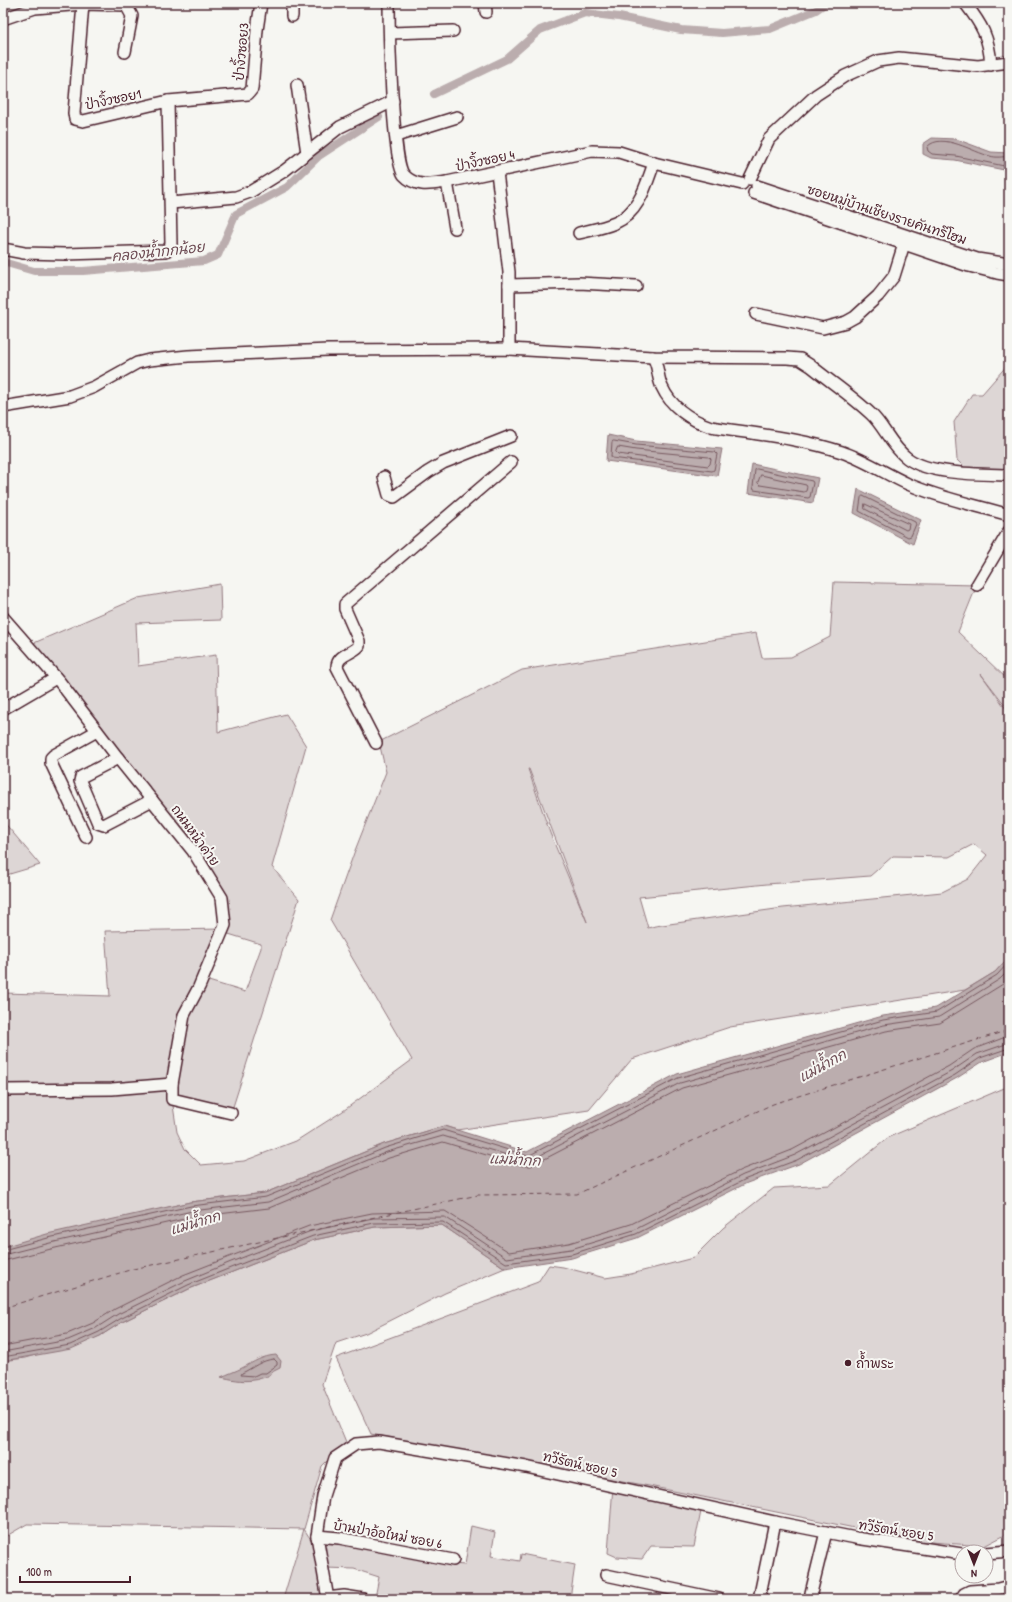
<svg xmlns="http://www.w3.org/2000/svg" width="1012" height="1602" font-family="'Patrick Hand','Playpen Sans Thai',sans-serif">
  <rect width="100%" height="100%" fill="#f6f6f2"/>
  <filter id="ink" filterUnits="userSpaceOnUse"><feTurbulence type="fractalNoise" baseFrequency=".025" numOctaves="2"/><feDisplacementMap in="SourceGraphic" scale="8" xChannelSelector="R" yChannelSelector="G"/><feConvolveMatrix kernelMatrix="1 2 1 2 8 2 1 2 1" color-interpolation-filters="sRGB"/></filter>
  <g filter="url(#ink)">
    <!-- green -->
    <g fill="#ddd6d5" stroke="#947a80" fill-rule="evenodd">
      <polygon points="1009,363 1009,475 971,474 957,460 954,422 972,394 982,394"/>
      <path d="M834,582L977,585L958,632L1009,681V710L981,674L1009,713V957L995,972L965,990L730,1027L632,1059L589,1110L457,1130L444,1126L384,1144L265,1193L190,1202L3,1247V993L110,996L105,931L223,929L225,925L209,877L27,646L138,598L220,584L221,620L136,623L138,666L216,655L218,732L286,714L306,746L272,867L299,899L231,1113L172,1099L177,1132L185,1149L201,1165L244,1161L296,1141L343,1111L412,1060L330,920L354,853L386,772L379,742L522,670L756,633L762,658L791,657L830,637ZM528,769H529L587,922L550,833ZM974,844L987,855L968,879L942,892L783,908L655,926L648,928L639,897L767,884L870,876L893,856L949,857ZM222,932L261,944V948L245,992L202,979Z"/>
      <polygon points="3,821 35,859 40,865 3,876"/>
      <polygon points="1009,1086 1009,1533 984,1546 918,1541 649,1486 371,1434 336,1358 538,1282 549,1265 563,1267 605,1278 631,1274 693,1258 723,1228 774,1188 830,1185 889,1137"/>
      <polygon points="442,1225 505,1268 445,1293 366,1333 336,1343 322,1384 346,1442 322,1466 304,1529 315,1546 323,1599 283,1599 304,1529 27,1524 3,1538 3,1361 25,1358 100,1336 122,1322 189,1289 314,1240 375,1227"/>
      <polygon points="613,1486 702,1506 694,1547 651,1546 642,1559 617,1557 608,1553"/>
      <polygon points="471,1526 495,1532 491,1556 520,1561 521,1554 575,1565 570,1599 381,1599 375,1598 379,1577 354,1569 326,1568 323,1542 331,1541 452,1564 465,1565"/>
    </g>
    <!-- water -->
    <g fill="#bbadae" stroke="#8e747a">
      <polygon points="932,138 956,139 991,152 1009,153 1009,171 955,160 931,158 923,154 923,144"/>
      <polygon points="608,435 636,441 722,449 717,476 606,461"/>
      <polygon points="752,464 818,478 813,503 748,493"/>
      <polygon points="858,489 921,520 913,544 854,513"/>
      <polygon points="1009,957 1009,1052 982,1062 957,1078 799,1164 747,1183 637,1238 572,1258 505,1268 442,1225 375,1227 314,1240 235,1271 189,1289 122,1322 100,1336 71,1349 3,1361 3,1247 47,1234 190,1202 265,1193 384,1144 444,1126 527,1152 677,1074 883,1016 936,1008 995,972"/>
      <path d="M276,1355L281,1361L280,1368L272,1372L268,1377C262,1377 258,1380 253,1380C242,1382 231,1379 221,1377C228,1374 236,1371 242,1368C254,1362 262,1356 276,1355Z"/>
    </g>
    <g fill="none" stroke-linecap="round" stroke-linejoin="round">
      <!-- shore -->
      <g stroke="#77585f" stroke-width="1">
        <path d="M1009,156C1003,157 996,158 990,156C974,153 942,131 927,147L928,151L932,154L956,156L1009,167"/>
        <polygon points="614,441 636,445 715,452 717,454 714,470 712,471 612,458 611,456 612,442"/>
        <polygon points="618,447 636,450 709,457 711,459 710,464 708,466 618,454 616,452"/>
        <polygon points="757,469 812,481 813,483 810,497 808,498 754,490 753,487 755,470"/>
        <polygon points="761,475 806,485 807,487 806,491 804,492 760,485 758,483"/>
        <polygon points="863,496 915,522 916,524 911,536 908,537 859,511 861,498"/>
        <polygon points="865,504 909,524 908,529 906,530 865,509"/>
        <polyline points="3,1250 48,1238 191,1206 266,1197 385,1148 443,1130 528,1156 678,1078 883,1020 937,1012 997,975 1009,962"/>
        <polyline points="3,1255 50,1243 192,1211 268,1202 387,1152 443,1136 524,1160 529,1161 680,1083 884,1025 939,1017 1000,979 1009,970"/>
        <polyline points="3,1261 51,1249 193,1217 269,1208 389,1158 443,1142 523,1166 531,1166 682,1088 886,1031 940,1023 1003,984 1009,978"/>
        <polyline points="3,1346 67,1334 93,1323 115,1309 183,1275 229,1257 309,1226 372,1213 445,1211 509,1252 569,1243 631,1224 741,1170 792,1150 949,1066 974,1049 1003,1038 1009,1037"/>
        <polyline points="3,1352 68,1340 96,1328 118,1314 185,1281 231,1262 311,1231 373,1218 445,1217 507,1258 571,1249 634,1230 743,1175 795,1155 952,1071 977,1054 1009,1043"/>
        <polyline points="3,1357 70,1345 99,1332 120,1319 188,1285 233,1267 313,1236 374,1223 443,1222 506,1263 572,1254 636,1234 746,1179 797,1160 955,1075 980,1058 1009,1048"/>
        <path d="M274,1359L277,1362V1365L266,1373H260L254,1376L241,1375L242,1373C253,1368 261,1360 274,1359Z"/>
      </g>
      <!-- canal -->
      <g stroke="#bbadae" stroke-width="8">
        <polyline points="434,94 507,59 540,30 585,13 619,17 681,30 722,33 770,29 816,10 826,3"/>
        <polyline points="3,262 34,271 83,271 204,261 218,255 236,214 287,187 319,156 379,117"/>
      </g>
      <!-- ferry -->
      <polyline stroke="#6c4a52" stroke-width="1" stroke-dasharray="5 4" stroke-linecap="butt" points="3,1308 133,1269 478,1195 577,1194 773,1104 1009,1030"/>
      <!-- minor casing -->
      <g stroke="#4a1f2b" stroke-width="14">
        <g id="minor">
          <path d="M389,3C389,28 392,162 404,175C416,188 432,184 447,182L592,151L619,152L654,163L742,184"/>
          <polyline points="485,3 486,12"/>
          <path d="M965,3C982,25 989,37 991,65"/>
          <polyline points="292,16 292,3"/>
          <polyline points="3,19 35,8 83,4"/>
          <polyline points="390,33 453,31"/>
          <polyline points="125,52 132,16 126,5"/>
          <polyline points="297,85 307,153"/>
          <polyline points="168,101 248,94 252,89 257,30 261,3"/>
          <polyline points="396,136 457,117"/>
          <polyline points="497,172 509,272 509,349"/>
          <polyline points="750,179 769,139 816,95 845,76 878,61 899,58 978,66 1009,62"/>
          <polyline points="447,182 455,228"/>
          <polyline points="757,186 977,259 1009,264"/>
          <polyline points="754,193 969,266 997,273 1009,275"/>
          <polyline points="171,203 236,197 250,192 284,171 340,127 393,101"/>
          <path d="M579,233C591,230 603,228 615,223C639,213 646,185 654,163"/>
          <polyline points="3,249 24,253 65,254 166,251 169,248 171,244 168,101 83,121 75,119 74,113 83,4 126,5 127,3"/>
          <polyline points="509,285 579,283 636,286"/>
          <polyline points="756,314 823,328 846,322 855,317 878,296 894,276 904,244"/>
          <path d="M653,357C659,367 657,377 662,387C671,407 691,420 711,427C755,434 800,438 842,452C865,460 886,474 908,484C939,498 976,505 1009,515"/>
          <path d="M3,407L70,396L94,387L137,363L149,360L188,356L328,350L509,349L653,357L787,358L800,359L811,366C831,382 852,396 871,414C884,426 891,446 907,458C930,475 981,474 1009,475"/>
          <polyline points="384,477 389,495 394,497 428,472 443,463 511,436"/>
          <polyline points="977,585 1009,531"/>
          <polyline points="3,617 59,681 118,758 193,851 222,898 225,925 199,987 184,1015 172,1084 172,1099 231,1113"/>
          <polyline points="3,709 56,678"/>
          <path d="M376,743L337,667C337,655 352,654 359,646V641L345,609V604L511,462"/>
          <polyline points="118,758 81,777 80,781 98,823 104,825 152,800"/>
          <polyline points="86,837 51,763 51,758 54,755 97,731"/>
          <polyline points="3,1090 112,1089 172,1084"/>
          <polyline points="317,1536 339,1538 453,1560"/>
          <polyline points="986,1553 1009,1551"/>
          <polyline points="606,1575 719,1599"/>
          <polyline points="327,1598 344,1596 363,1599"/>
          <polyline points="328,1599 317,1536 323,1496 335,1458 356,1444 379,1442 526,1467 775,1522 856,1538 962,1554"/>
          <polyline points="759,1599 775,1522"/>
          <polyline points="812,1599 811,1593 826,1532"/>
          <polyline points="961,1599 964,1594 970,1591 998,1589 1009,1586"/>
        </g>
      </g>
      <!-- minor -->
      <use href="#minor" stroke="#f6f6f2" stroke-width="11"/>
    </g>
  </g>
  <!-- markers -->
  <circle fill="#4a1f2b" stroke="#f6f6f2" stroke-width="1.5" cx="848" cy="1363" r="4"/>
  <g text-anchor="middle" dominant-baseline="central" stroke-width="4" stroke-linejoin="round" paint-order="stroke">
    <!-- street labels -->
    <g font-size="13" fill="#4a1f2b" stroke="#f6f6f2">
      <text transform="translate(241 52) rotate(-85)">ป่างิ้วซอย3</text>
      <text transform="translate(113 99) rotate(-12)">ป่างิ้วซอย1</text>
      <text transform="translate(485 160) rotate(-12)">ป่างิ้วซอย 4</text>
      <text transform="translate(887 214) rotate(18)">ซอยหมู่บ้านเชียงรายคันทรีโฮม</text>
      <text transform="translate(196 835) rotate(54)">ถนนหน้าค่าย</text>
      <text transform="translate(580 1464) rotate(13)">ทวีรัตน์ ซอย 5</text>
      <text transform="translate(896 1530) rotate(9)">ทวีรัตน์ ซอย 5</text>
      <text transform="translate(388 1534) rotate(10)">บ้านป่าอ้อใหม่ ซอย 6</text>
    </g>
    <!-- poi labels -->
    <g font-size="13" fill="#4a1f2b" stroke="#f6f6f2" text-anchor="start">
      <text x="856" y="1363">ถ้ำพระ</text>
    </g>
    <!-- water labels -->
    <g font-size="14" font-style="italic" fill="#6c4a52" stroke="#f6f6f2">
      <text transform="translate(158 251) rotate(-6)">คลองน้ำกกน้อย</text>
      <text transform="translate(822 1065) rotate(-29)">แม่น้ำกก</text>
      <text transform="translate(515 1159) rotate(3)">แม่น้ำกก</text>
      <text transform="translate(195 1222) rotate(-17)">แม่น้ำกก</text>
    </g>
  </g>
  <!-- margin -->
  <rect width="1012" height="1602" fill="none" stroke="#f6f6f2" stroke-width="16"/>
  <rect x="8" y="8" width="996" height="1586" fill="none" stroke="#4a1f2b" stroke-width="1.5" filter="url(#ink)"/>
  <!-- north arrow -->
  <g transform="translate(974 1564) rotate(180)"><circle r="19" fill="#f6f6f2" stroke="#b1a0a2"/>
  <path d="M0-3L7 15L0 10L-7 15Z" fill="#4a1f2b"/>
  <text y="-6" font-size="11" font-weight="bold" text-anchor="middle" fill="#4a1f2b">N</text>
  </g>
  <!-- scale -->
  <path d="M20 1576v6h110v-6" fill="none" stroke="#4a1f2b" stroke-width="2"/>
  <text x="26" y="1576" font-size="12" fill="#4a1f2b" stroke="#f6f6f2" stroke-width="3" paint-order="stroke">100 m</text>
</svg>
